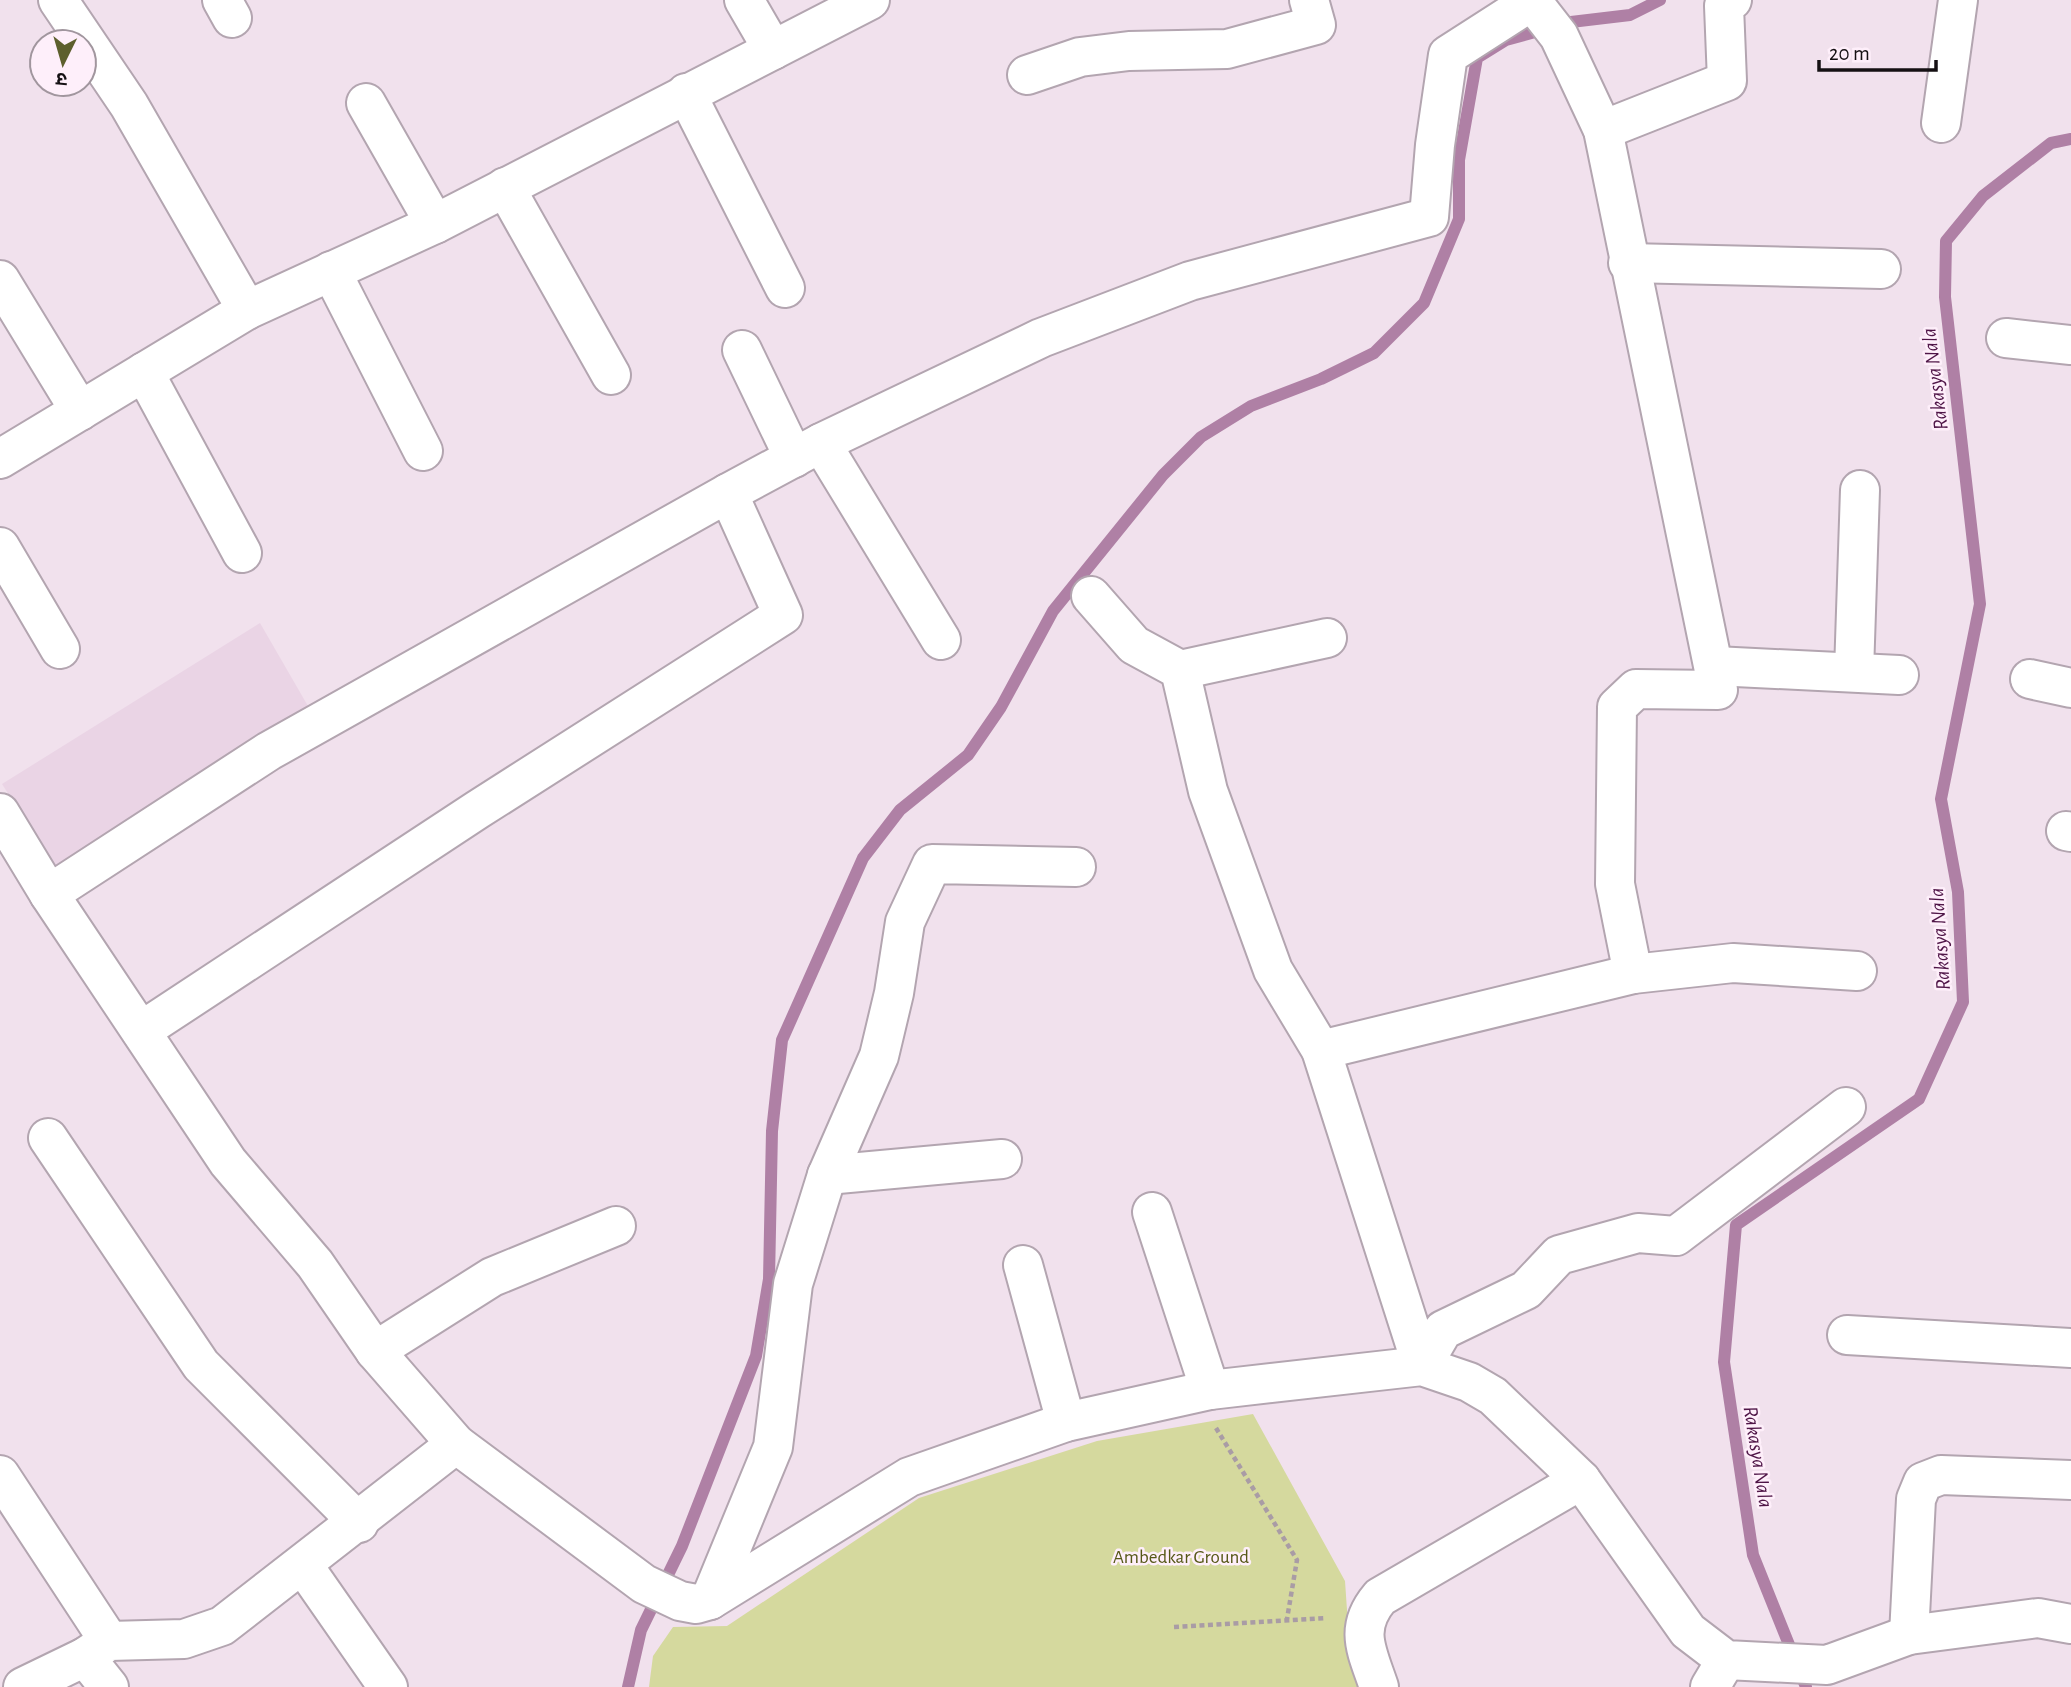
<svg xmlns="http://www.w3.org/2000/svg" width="2071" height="1687" font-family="'Alegreya Sans','Noto Sans Devanagari',sans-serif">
  <rect width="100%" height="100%" fill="#f1e1ed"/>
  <!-- built -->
  <polygon fill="#ead4e5" points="260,623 312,713 59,874 2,784"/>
  <!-- green -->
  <polygon fill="#d5d99e" points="1253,1414 1345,1581 1349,1639 1361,1687 649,1687 653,1656 673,1627 727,1626 919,1498 1097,1441"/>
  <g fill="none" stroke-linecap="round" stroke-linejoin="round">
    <!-- stream -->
    <g stroke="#af80a5" stroke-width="12">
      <polyline points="628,1687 641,1630 682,1546 756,1356 769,1279 772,1131 782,1040 863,858 900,810 968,755 1001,707 1053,611 1163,475 1201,437 1251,406 1321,379 1374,353 1424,303 1459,219 1459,160 1477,58 1506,40 1571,22 1630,15 1660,0"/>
      <polyline points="1806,1687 1753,1555 1724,1362 1736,1225 1919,1099 1963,1002 1958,892 1941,799 1980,604 1945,297 1946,241 1983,196 2051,143 2071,139"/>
    </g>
    <!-- minor casing -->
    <g stroke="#b3a5b0" stroke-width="42">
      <g id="minor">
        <polyline points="58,0 129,105 247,310"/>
        <polyline points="222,0 232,18"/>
        <polyline points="744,0 773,50"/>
        <polyline points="1531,0 1559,36 1603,130 1718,690 1636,689 1617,707 1615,884 1633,974"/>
        <polyline points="1027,75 1080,57 1129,51 1227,49 1316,25 1309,0"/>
        <polyline points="686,93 785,288"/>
        <polyline points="366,103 435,224"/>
        <polyline points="1941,123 1958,0"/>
        <polyline points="1603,130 1727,81 1724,6 1732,0"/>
        <polyline points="505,187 611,375"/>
        <polyline points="1628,263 1881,269"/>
        <polyline points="331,271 423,451"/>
        <polyline points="0,280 80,411"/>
        <polyline points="2006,338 2071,345"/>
        <polyline points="742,350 794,458"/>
        <polyline points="144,372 242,553"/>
        <polyline points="821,443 941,640"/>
        <polyline points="0,459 247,310 435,224 870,0"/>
        <polyline points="0,547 60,649"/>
        <polyline points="1091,596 1134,645 1180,670 1208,791 1273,970 1321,1050 1422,1366"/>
        <polyline points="1715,666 1899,675"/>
        <polyline points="1180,670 1327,638"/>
        <polyline points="1854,672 1860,490"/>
        <polyline points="2030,679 2071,688"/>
        <polyline points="0,813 49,894 228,1162 315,1264 375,1351 456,1444 644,1584 680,1601 696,1604 710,1600 909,1477 1066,1422 1210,1390 1422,1366 1469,1382 1493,1396 1581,1480 1688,1631 1726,1660 1827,1665 1909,1635 2038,1618 2071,1624"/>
        <polyline points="2066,831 2071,832"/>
        <polyline points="49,894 269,751 728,493 821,443 1041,338 1190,281 1429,217 1435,145 1448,55 1532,1"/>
        <polyline points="141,1031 477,810 783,615 728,493"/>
        <polyline points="1321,1050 1633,974 1733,963 1857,971"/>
        <polyline points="48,1138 201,1365 359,1523"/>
        <polyline points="827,1175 1002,1159"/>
        <polyline points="1152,1212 1210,1390"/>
        <polyline points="1023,1265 1066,1422"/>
        <polyline points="1847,1335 2071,1348"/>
        <polyline points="375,1351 492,1277 616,1226"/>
        <polyline points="1422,1366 1443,1330 1526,1290 1559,1255 1638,1233 1676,1236 1846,1107"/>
        <polyline points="0,1475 109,1641"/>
        <polyline points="303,1565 388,1687"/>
        <polyline points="710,1600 773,1447 793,1284 827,1175 879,1056 894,993 905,922 932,864 1076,867"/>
        <polyline points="1909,1635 1916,1499 1923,1482 1941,1475 2071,1480"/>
        <polyline points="85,1657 109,1687"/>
        <polyline points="23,1687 85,1657 109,1641 184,1639 222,1626 456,1444"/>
        <path d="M1379,1687C1367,1651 1353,1629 1380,1597L1581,1480"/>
        <polyline points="1710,1687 1726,1660"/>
      </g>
    </g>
    <!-- path -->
    <g stroke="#a99ca5" stroke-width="4.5" stroke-dasharray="5 3.5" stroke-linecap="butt">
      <polyline points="1216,1428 1297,1560 1287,1619"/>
      <polyline points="1174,1627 1326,1618"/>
    </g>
    <!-- minor -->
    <use href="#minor" stroke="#fff" stroke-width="38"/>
  </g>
  <g text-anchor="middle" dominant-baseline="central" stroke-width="5" stroke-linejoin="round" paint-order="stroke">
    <!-- park labels -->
    <g font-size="19" fill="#565817" stroke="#feeffa">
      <text x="1181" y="1557">Ambedkar Ground</text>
    </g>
    <!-- water labels -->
    <g font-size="21" font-style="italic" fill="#4f1547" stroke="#feeffa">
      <text transform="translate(1935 379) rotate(-97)">Rakasya Nala</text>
      <text transform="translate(1940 939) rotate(-94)">Rakasya Nala</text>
      <text transform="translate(1758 1457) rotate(81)">Rakasya Nala</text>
    </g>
  </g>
  <!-- north arrow -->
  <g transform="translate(63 63) rotate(185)"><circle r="33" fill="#feeffa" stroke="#a1969e" stroke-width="2"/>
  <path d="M0-5L12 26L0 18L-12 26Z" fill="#5d5f2d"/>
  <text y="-10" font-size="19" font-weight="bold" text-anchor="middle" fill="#151013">उ</text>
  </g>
  <!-- scale -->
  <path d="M1819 60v10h117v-10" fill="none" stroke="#151013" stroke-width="3.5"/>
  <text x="1829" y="60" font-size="21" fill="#151013" stroke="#feeffa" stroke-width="5" paint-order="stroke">20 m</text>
</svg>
